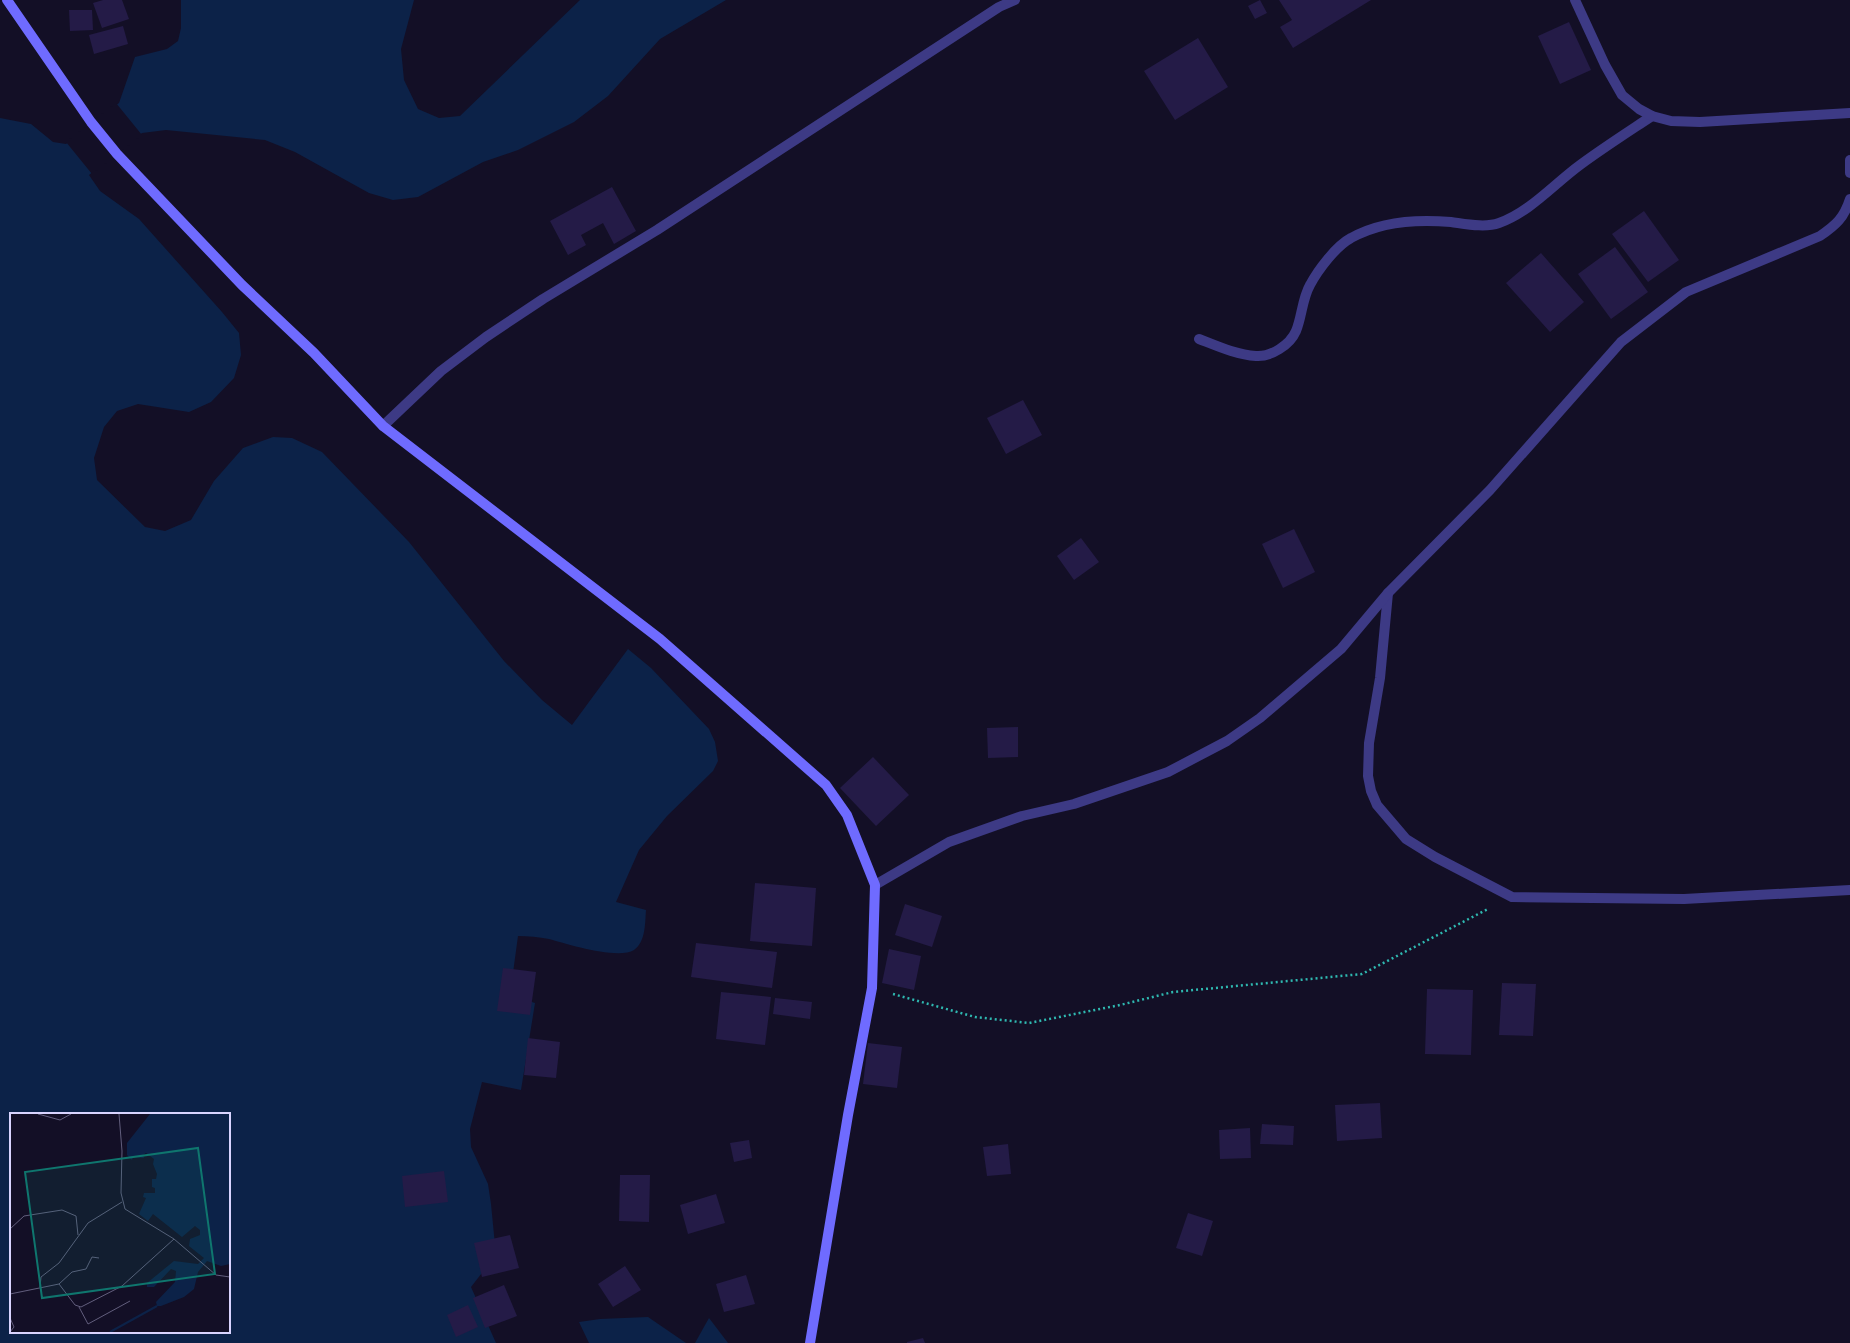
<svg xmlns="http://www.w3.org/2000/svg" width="1850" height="1343" font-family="Rubik,sans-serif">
  <rect width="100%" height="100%" fill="#130f26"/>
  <!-- water -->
  <g fill="#0c2248" fill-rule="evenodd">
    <path d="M181,0H414L401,49L404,80L418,109L439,118L460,116L580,0H726L660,39L608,96L574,122L518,150L483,162L418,197L393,200L369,193L295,152L265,140L166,130L142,133L89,175L100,191L139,219L222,312L239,333L241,355L234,378L211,402L189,412L138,404L117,411L104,427L94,458L97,480L145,527L165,531L191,520L214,481L243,448L273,437L292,438L322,452L409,542L504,661L542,700L572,725L628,649L651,668L709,729L715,742L718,761L713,771L667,816L639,850L616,902L646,910C645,922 646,942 634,950C618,960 567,944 549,939C539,937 528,936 518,936L510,995L535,1003L521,1090L482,1082L470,1129L471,1147L488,1184L491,1204L495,1245L485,1269L471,1287L496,1343H0V118L31,124L53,142L66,144L119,103L135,57L167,49L178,41L181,28ZM11,1114H229V1332H11Z"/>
    <polygon points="648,1317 686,1343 589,1343 579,1322 600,1319"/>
    <polygon points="709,1318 728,1343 695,1343"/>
  </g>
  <!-- pier -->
  <polygon fill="#130f26" points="116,103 142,135 92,174 66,142"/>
  <!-- building -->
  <g fill="#241b47">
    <polygon points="103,0 122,0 129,19 102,28 93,3"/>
    <polygon points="1260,0 1267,13 1255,19 1248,6"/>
    <polygon points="1279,0 1371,0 1293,48 1280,27 1292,20"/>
    <polygon points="69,10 92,10 93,30 70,31"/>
    <polygon points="1569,22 1591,70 1560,84 1538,36"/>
    <polygon points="123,26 128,44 94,54 89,35"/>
    <polygon points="1198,38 1228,87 1175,120 1144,71"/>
    <polygon points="612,187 636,231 614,244 603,223 581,235 586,245 568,255 550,221"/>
    <polygon points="1644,211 1679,260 1648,282 1612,234"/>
    <polygon points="1615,247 1648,292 1611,319 1578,274"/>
    <polygon points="1541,253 1584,302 1550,332 1506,283"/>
    <polygon points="1023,400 1042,435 1006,454 987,418"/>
    <polygon points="1294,529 1315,572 1283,588 1262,544"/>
    <polygon points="1081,538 1099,562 1074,580 1057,556"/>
    <polygon points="1018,727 1018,757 988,758 987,728"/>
    <polygon points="873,757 909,795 876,826 840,788"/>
    <polygon points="755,883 816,888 812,946 750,941"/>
    <polygon points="905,904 942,916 932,947 895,935"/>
    <polygon points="696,943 777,952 772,988 691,977"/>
    <polygon points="889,949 921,956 914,990 882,983"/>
    <polygon points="503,968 536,972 530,1015 497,1011"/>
    <polygon points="1502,983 1536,984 1533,1036 1499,1035"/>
    <polygon points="1427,989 1473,990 1471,1055 1425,1054"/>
    <polygon points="721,992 771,997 765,1045 716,1039"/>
    <polygon points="775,998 812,1002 810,1019 773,1014"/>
    <polygon points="528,1038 560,1042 556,1078 524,1075"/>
    <polygon points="868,1043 902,1047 897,1088 863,1084"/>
    <polygon points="1380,1103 1382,1138 1337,1141 1335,1105"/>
    <polygon points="1262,1124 1294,1126 1293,1145 1260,1144"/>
    <polygon points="1250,1128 1251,1158 1220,1159 1219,1130"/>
    <polygon points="749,1140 752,1158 734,1162 730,1143"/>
    <polygon points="1008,1144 1011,1174 987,1176 983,1147"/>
    <polygon points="444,1171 448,1202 405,1207 402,1176"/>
    <polygon points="620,1175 650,1175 649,1222 619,1221"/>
    <polygon points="716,1194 725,1223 688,1234 680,1205"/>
    <polygon points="1188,1213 1213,1221 1202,1256 1176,1248"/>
    <polygon points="510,1235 519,1268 482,1277 474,1243"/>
    <polygon points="625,1266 641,1290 613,1307 598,1284"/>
    <polygon points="746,1275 755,1304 724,1312 716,1284"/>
    <polygon points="504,1285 517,1316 485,1328 473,1298"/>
    <polygon points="468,1305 478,1327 456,1337 447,1315"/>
    <polygon points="923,1338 925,1343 907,1343 907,1342"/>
  </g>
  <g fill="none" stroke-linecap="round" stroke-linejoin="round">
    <!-- path -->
    <polyline stroke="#2fb8b0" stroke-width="2.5" stroke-dasharray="2 3" stroke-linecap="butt" points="893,994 975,1017 1029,1023 1120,1005 1173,992 1362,974 1488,909"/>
    <!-- lane -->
    <path stroke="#3d3a85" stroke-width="10" d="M1199,339C1217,346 1237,355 1256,356C1271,357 1290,345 1296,331C1302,317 1302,299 1310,285C1318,270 1336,246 1351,238C1381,221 1417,219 1451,222C1466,224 1485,228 1499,223C1530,212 1554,184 1580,165C1603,148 1628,132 1652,116"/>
    <!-- street -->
    <g stroke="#3d3a85" stroke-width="10">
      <polyline points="1575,0 1605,65 1622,95 1639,109 1652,116 1671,121 1700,122 1850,113"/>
      <polyline points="1850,160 1850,173"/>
      <polyline points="383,426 441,371 486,337 543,299 657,230 999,7 1015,0"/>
      <polyline points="1388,593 1380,678 1369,743 1368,776 1371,791 1377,805 1406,839 1435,857 1512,897 1684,899 1850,890"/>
      <path d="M875,885L949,842L1022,816L1074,804L1168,772L1227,741L1260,718L1341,649L1388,593L1490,490L1621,342L1686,292L1820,236C1836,225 1844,218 1850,199"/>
    </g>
    <!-- secondary -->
    <polyline stroke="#6f6bff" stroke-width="10" points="7,0 91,122 117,154 242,285 314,353 383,426 660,639 826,785 847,815 875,885 872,988 848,1115 810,1343"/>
  </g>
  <!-- overview -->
  <g transform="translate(10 1113)">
    <rect width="220" height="220" fill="#130f26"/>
    <path d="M140,1H220V151L211,153L197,148L188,159L184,176L174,184L151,193H147L146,189L165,169L166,158L161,156L144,174H137V170L164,148L188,151L194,145L179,133L180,126L190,122V117L185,113L172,124L143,101L138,108L129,101L136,85L133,84L134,80H145V75L142,74V66H146L147,61L143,51L144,46L136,40L133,42L134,45L123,44L122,47L117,42V30Z" fill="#0c2248"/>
    <path fill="none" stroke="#0c2248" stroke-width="2" d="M100,219L147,193"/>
    <path fill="none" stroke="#625e7d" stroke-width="1" d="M28,1L50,7L61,1M109,1L112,38L111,80L115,96L164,126L206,162L220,164M0,116L14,103L52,97L66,103L68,122M49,171L62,159L76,156L82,144L89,145M30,174L31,164L49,150L78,110L112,89M0,181L49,171L65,192L71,194L112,173L164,126M69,194L78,211L120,188M0,205L4,214L0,219"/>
    <path fill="#0f766e" fill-opacity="0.15" stroke="#0f766e" stroke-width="2" d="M188,35L205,161L32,185L15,59Z"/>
    <rect width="220" height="220" fill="none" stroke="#d9d4ff" stroke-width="2"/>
  </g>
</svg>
